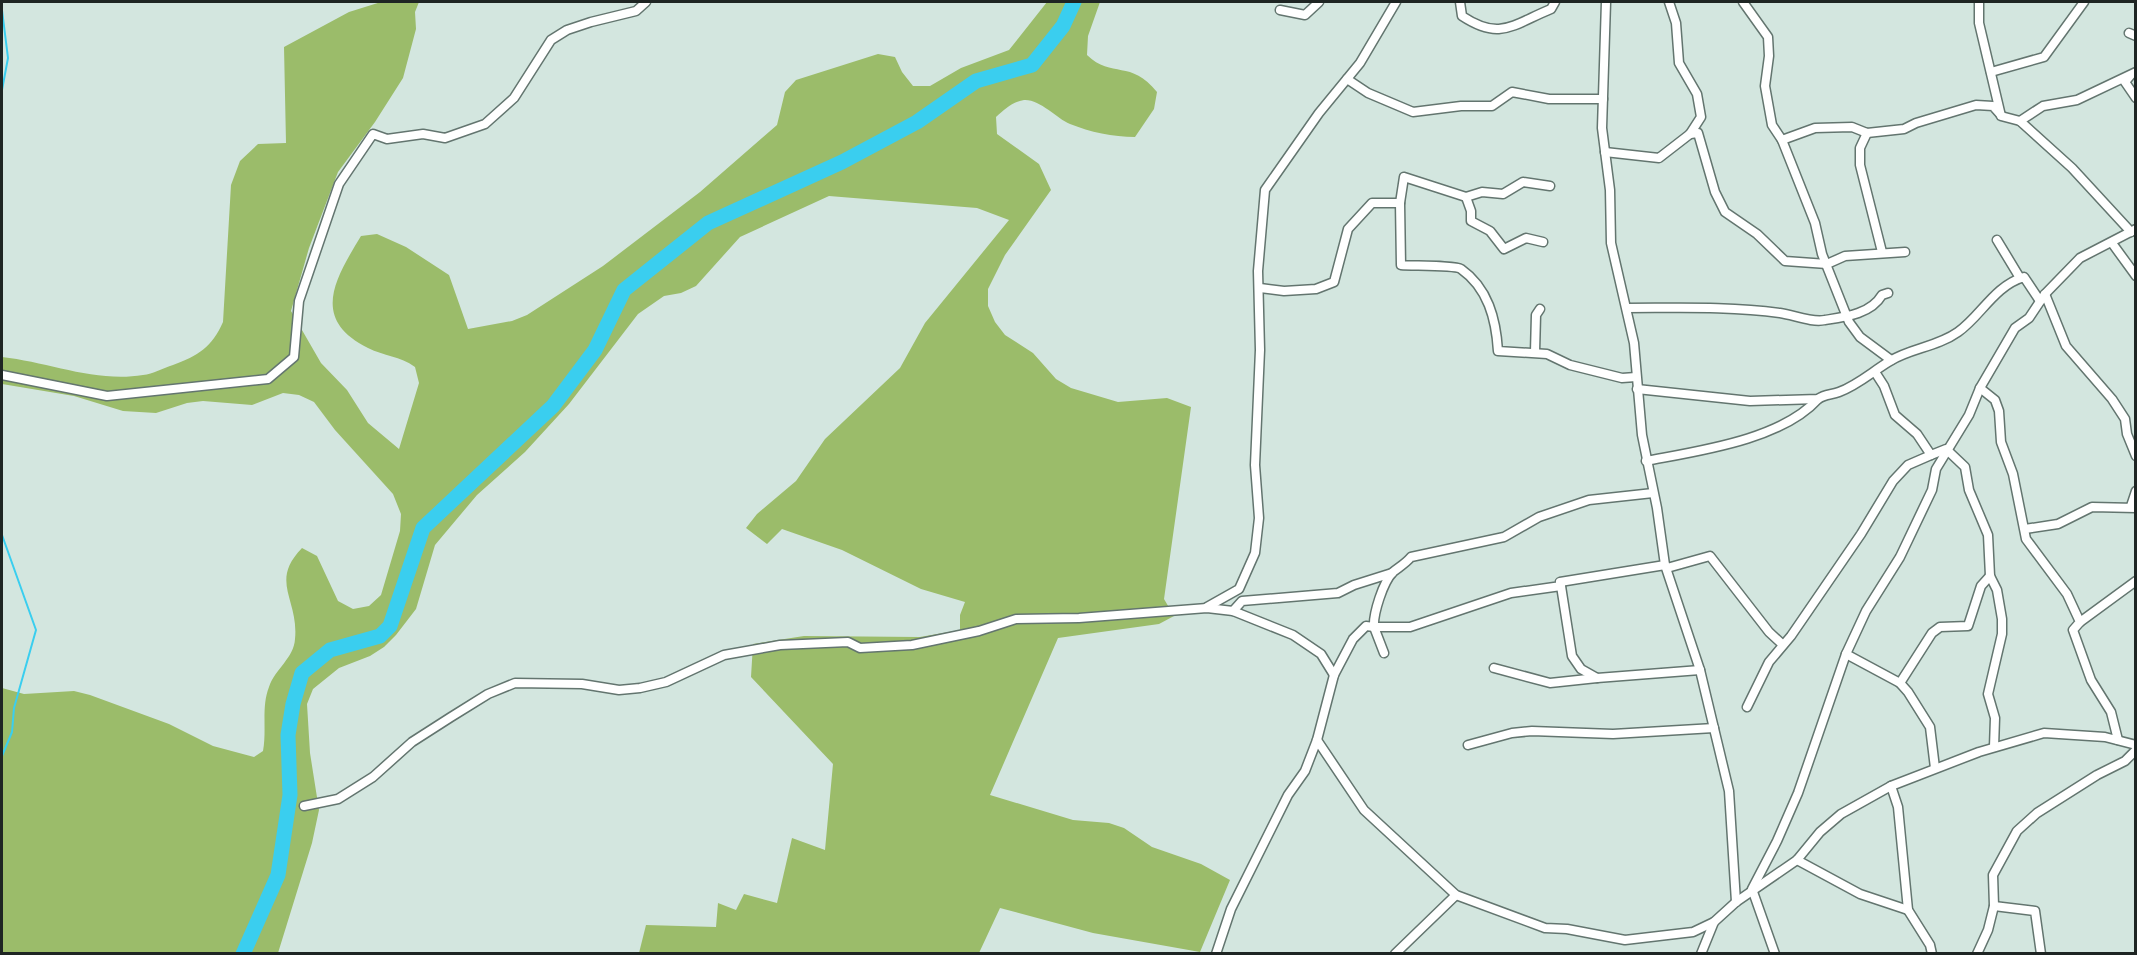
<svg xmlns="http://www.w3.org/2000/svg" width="2137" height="955" font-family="'Alegreya Sans',sans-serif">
  <rect width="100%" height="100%" fill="#d3e6df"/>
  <!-- green -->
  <path fill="#9bbc6a" d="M381,2H419L415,12L416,29L403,78L375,122L338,172L309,248L291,311L321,363L347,390L368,423L399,449L419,383L415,367C400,356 384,356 368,348C310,319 335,279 361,236L377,234L406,247L449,275L468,329L512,321L527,315L603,266L700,192L777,125L785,92L796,80L878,54L895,57L902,72L913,86H930L961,68L1009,50L1047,2H1100L1088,36L1087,55C1112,79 1131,59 1157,92L1154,109L1135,137C1113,137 1090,132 1070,124C1056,118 1040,99 1024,100C1012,102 1005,109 996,117L997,134L1039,164L1051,190L1005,255L988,289V306L995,322L1005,335L1033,353L1056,379L1071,388L1118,402L1167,398L1191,407L1164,599L1174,616L1159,624L1058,638L990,795L1073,820L1109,823L1124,828L1152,847L1201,864L1230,880L1200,952L1093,933L1000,908L979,953H639L646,925L716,927L718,903L736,910L744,894L777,903L792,838L825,850L833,764L751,677L753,644L804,636L920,637L960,630V615L965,602L921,589L842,550L782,529L767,544L746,528L757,514L796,481L825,439L900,368L925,323L1009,220L977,208L829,196L740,237L696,286L681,293L664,296L638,314L569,404L525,452L477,495L435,545L416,609L396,635L384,647L370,656L339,668L313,689L307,704L310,753L319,810L312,843L278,953H2V688L24,694L74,691L90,695L169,724L213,746L254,757L263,751C267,730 261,707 269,687C275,669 294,658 295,639C299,599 269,582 302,548L317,556L338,601L353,609L369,606L381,595L400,531L401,514L393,494L335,430L314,402L299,395L283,393L252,405L203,401L187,403L156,413L123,411L74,396L2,384V357C48,362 96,383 143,375C153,374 163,368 173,365C198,356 212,347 223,322L231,185L240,161L258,144L286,143L284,47L349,12Z"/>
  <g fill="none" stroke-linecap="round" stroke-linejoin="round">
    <!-- stream -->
    <g stroke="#3aceef" stroke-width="2">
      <polyline points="2,10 8,58 2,90"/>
      <polyline points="2,535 36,630 14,708 12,732 2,756"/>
    </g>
    <!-- river -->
    <polyline stroke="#3aceef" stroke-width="15" points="243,954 278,875 290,795 288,735 293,704 302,673 330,650 380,636 390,626 423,528 553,406 595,350 624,290 708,223 842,162 917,122 976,81 1032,65 1063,26 1074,2"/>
    <!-- minor casing -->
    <g stroke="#63756f" stroke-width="11">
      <g id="minor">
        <path d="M1460,2L1462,16C1500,41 1512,25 1551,9L1555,2"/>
        <polyline points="1606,2 1602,128 1610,190 1611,243 1634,343 1642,435 1657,508 1665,565 1700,670 1729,791 1736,902"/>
        <polyline points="1743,2 1768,37 1769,56 1765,86 1772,125 1782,140 1815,223 1822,254 1849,322 1860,337 1891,360"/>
        <polyline points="1979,2 1979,23 2001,116 2020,121 2072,168 2131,232"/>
        <polyline points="1280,10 1305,15 1319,2"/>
        <polyline points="2129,33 2136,36"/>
        <polyline points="1991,72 2044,57 2084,2"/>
        <polyline points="2130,76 2125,82 2136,98"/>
        <polyline points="1347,79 1368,93 1413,112 1461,106 1492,106 1512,92 1549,99 1603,99"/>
        <polyline points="2020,121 2043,106 2077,100 2136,72"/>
        <polyline points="1867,133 1860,148 1860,165 1882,252"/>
        <polyline points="1690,134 1698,133 1715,192 1725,212 1757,234 1785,261 1827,264 1845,256 1905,252"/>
        <polyline points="1782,140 1815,128 1852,127 1867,133 1904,129 1916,123 1976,105 1993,106 2001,115"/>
        <polyline points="1605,152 1659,158 1690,134 1701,117 1697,94 1679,63 1676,23 1669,2"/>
        <polyline points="1466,197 1471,211 1471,221 1490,231 1504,249 1526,238 1543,242"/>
        <path d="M1400,203L1401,265C1411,266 1455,265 1461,269C1488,288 1496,319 1498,351L1547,354L1570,365L1622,378L1636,377"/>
        <polyline points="1997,240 2020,278"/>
        <polyline points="2112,243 2136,276"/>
        <polyline points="1260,288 1284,291 1316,289 1334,282 1348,229 1372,203 1400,203 1404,177 1466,197 1482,192 1503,194 1523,182 1550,186"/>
        <polyline points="2045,294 2066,346 2112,399 2125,419 2127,434 2136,456"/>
        <path d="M1627,308C1678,308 1730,306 1780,313C1794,315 1812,323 1825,320C1845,317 1871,314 1882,295L1888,293"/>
        <polyline points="1535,352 1536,315 1540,309"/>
        <polyline points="1875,372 1884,386 1895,415 1917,434 1931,455 1946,449 1965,467 1969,490 1988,535 1990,576 1997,590 2002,619 2002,634 1988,694 1995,718 1994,747"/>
        <polyline points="2,375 107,396 268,379 294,357 299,301 339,184 373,134 387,139 423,134 445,138 485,124 514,98 551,40 567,30 591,22 636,11 646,2"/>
        <polyline points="1980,388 1995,400 1999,411 2001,442 2013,474 2026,539 2067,594 2080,622 2073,630 2091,680 2111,712 2118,740"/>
        <path d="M1637,389L1750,401L1818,399C1825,394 1831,395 1839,392C1858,385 1873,371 1890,361C1911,348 1937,347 1958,332C1981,316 1994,286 2024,277L2040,301"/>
        <path d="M1646,461C1698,451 1781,440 1818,399"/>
        <polyline points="2131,506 2136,491"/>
        <polyline points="2025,529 2058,524 2092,507 2136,508"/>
        <polyline points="1667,568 1710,556 1769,632 1782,644"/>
        <polyline points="1561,586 1572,656 1581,669 1597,678 1700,670"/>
        <polyline points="1207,607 1239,589 1255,553 1259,518 1255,465 1260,350 1258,271 1265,190 1319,113 1360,63 1396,2"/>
        <polyline points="1233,611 1242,601 1338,593 1354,585 1392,573"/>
        <polyline points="2080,622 2136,581"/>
        <polyline points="1384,653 1374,627 1410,627 1511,593 1561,586 1560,582 1665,565"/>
        <polyline points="1846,654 1900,683 1908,692 1930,727 1935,768"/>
        <polyline points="1494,668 1550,683 1597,678"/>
        <polyline points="1900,683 1932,633 1940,627 1968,626 1981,586 1990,576"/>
        <polyline points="1747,707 1769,662 1791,636 1861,534 1893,481 1908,465 1931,455"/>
        <polyline points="1317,740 1364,810 1456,895 1545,928 1567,929 1625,940 1693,932 1714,922"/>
        <polyline points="1468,745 1512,733 1532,731 1613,734 1714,728"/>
        <polyline points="1891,786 1898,807 1908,910 1930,945 1932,954"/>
        <polyline points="304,806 338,799 373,777 412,742 451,717 488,694 515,683 582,684 619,690 640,688 666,682 724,655 780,645 848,642 860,648 912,645 979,631 1016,619 1079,618 1207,608 1233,611 1293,635 1321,654 1334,675"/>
        <polyline points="1797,860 1860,894 1908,910"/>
        <polyline points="1994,906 2035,911 2041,954"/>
        <path d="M1216,954L1231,909L1288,795L1305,771L1317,740L1334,675L1353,639L1366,626L1374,627C1373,614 1383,582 1393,572C1399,567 1405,564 1411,557L1504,537L1539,517L1589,500L1653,493"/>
        <polyline points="1395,954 1456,895"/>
        <polyline points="1701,954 1714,922 1736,902 1797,860 1820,832 1841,814 1891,786 1979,752 2044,733 2105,737 2136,745"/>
        <polyline points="1775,954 1752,889 1777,841 1798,793 1846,654 1866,611 1900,557 1932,490 1936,469 1969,415 1980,388 2015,328 2029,318 2045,294 2080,258 2136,229"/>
        <polyline points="1977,954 1988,930 1994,906 1993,875 2017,831 2037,813 2097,775 2125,761 2136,750"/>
      </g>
    </g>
    <!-- minor -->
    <use href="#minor" stroke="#fff" stroke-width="8"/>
  </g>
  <!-- border -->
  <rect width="2137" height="955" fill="none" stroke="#1e2523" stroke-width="6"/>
</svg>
